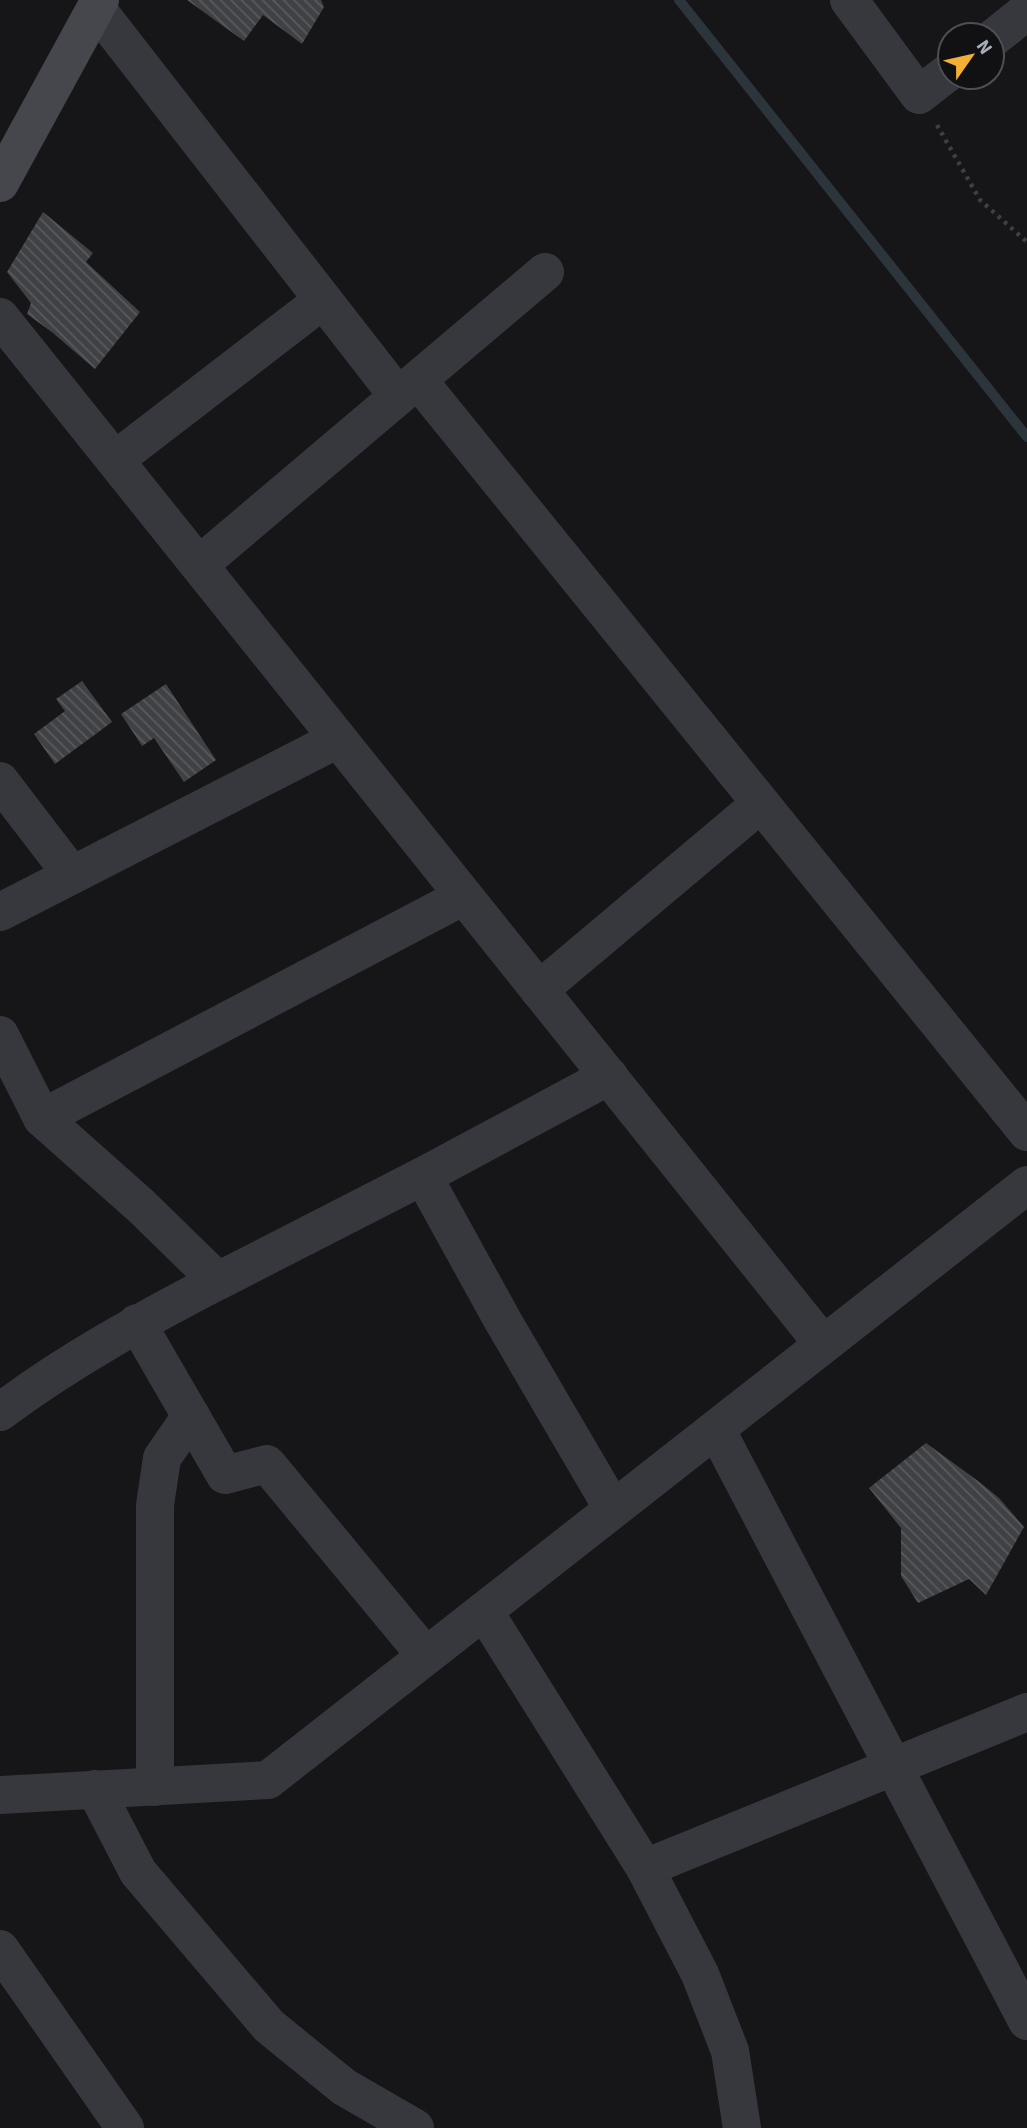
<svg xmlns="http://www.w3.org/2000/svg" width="1027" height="2128" font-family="'Source Sans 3',sans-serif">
  <defs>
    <pattern id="building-back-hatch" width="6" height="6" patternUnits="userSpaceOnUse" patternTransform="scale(1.75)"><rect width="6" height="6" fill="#404145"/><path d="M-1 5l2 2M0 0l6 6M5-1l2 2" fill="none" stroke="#595a5e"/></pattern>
  </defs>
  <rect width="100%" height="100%" fill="#161618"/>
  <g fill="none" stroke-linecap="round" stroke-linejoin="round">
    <!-- stream -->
    <polyline stroke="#2c353c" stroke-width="10" points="679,0 1027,437"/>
  </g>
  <!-- building -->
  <g fill="url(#building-back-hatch)">
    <polygon points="187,0 321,0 324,7 302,44 263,15 244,41"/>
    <polygon points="43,212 93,253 86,262 140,312 95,369 53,333 27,314 31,303 7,272"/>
    <polygon points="82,681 112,722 55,764 34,734 65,711 56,699"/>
    <polygon points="166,684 216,760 184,782 154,738 142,746 121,714"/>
    <polygon points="926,1443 978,1481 999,1498 1024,1527 986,1595 969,1579 918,1603 901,1576 901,1528 869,1488"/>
  </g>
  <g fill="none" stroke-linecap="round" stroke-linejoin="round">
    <!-- path -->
    <polyline stroke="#3d3f44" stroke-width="4.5" stroke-dasharray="3.5 5" stroke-linecap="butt" points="937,125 980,200 1027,242"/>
    <!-- street -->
    <g stroke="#37383d" stroke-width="38">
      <polyline points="849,0 919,95 950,71"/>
      <polyline points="96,8 398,396"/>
      <polyline points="992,39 1027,11"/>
      <polyline points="0,317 823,1344"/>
      <polyline points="418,380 1027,1132"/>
      <polyline points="115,460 323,300"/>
      <polyline points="199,565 545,272"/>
      <polyline points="0,781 72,875"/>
      <polyline points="0,912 338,739"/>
      <polyline points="539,990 760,804"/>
      <polyline points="0,1035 42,1118"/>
      <polyline points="423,1176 503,1321 613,1509"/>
      <polyline points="218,1281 423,1176 609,1076"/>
      <polyline points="137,1323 225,1475 267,1464 426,1656"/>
      <path d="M0,1412C68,1361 143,1320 218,1281L141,1206L42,1118L464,896"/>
      <polyline points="716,1429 1027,2021"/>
      <polyline points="484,1611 645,1868 700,1974 730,2051 742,2128"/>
      <polyline points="155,1787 155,1505 162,1458 191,1416"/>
      <polyline points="95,1789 138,1872 269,2026 344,2087 415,2128"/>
      <polyline points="0,1795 268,1780 1027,1185"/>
      <polyline points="645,1868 1027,1712"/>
      <polyline points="0,1949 125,2128"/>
    </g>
    <!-- secondary -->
    <polyline stroke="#45474d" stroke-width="38" points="0,183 100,0"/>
  </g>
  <!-- north arrow -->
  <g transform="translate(971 56) rotate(56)"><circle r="33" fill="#111113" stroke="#4d4f55" stroke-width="2"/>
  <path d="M0-5L12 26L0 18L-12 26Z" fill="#f2b134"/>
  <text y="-10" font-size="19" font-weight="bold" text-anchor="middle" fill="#a8adb8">N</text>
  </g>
</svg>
